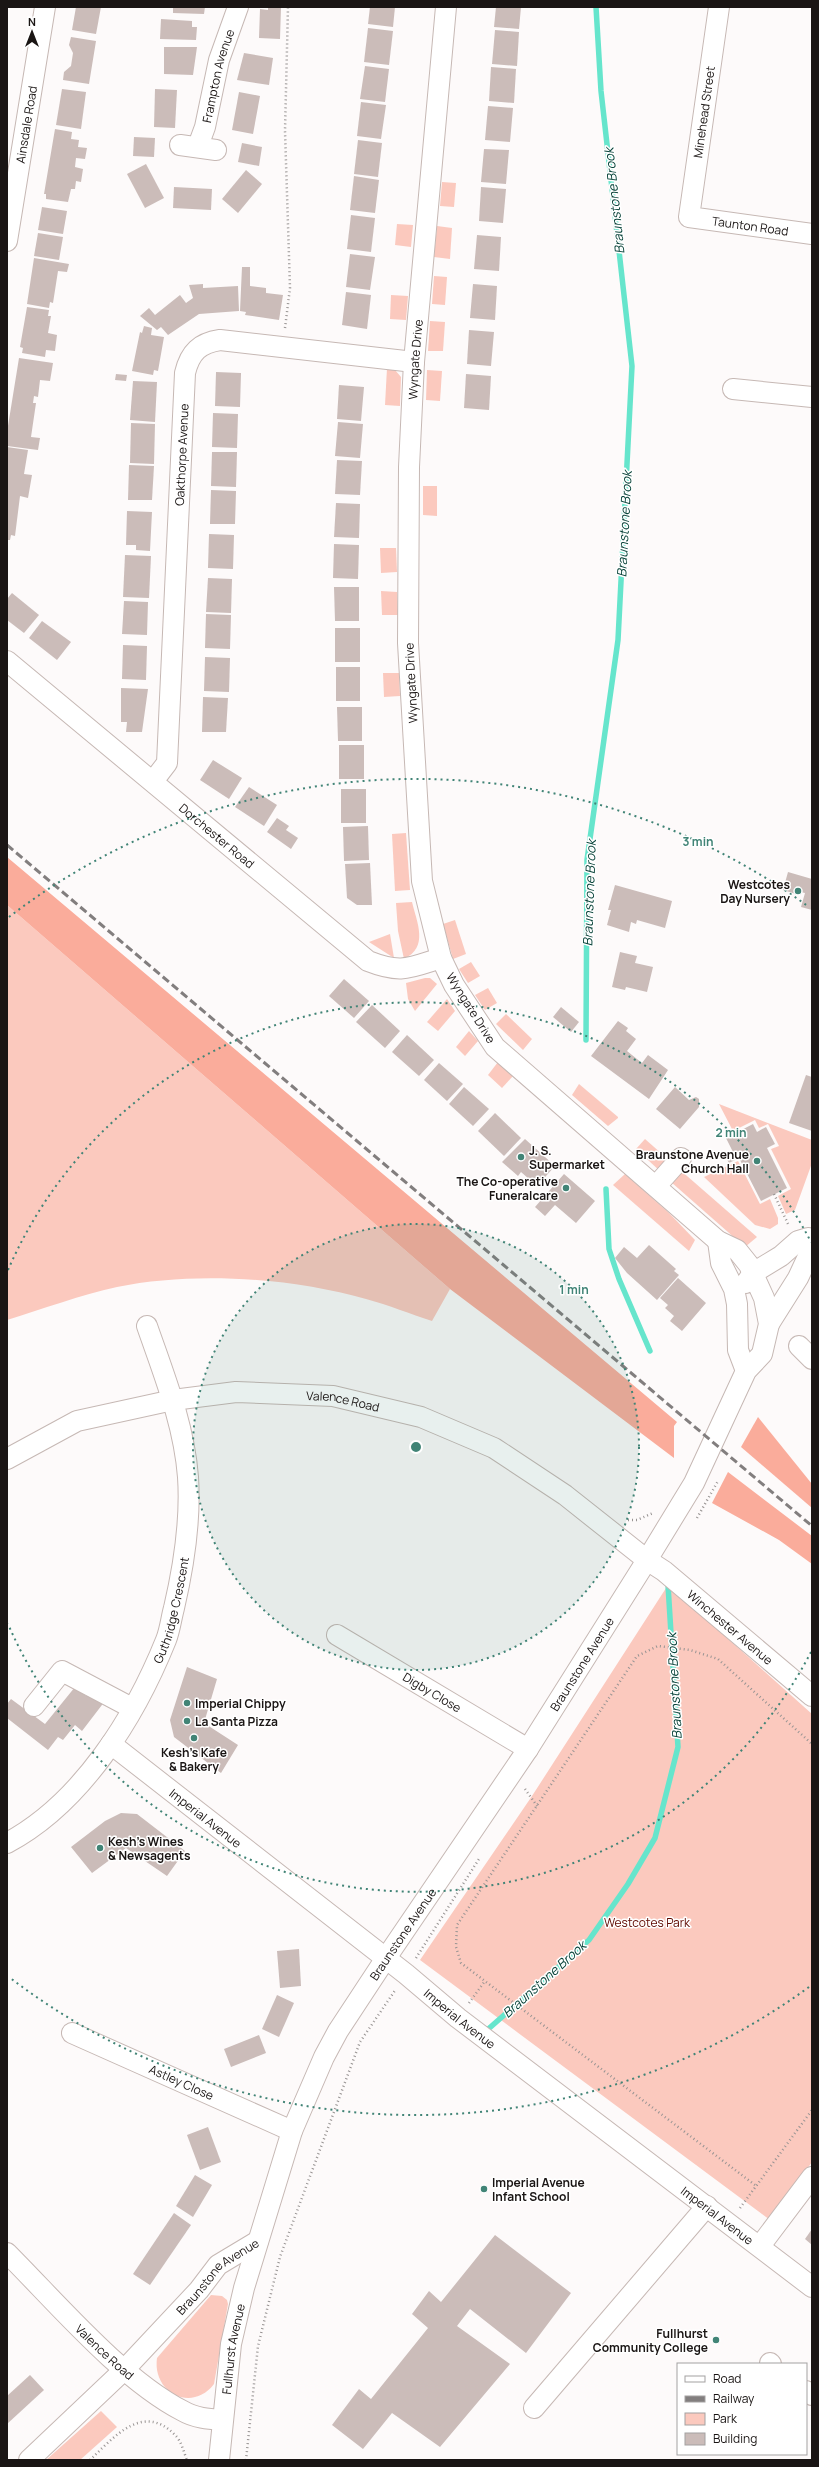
<svg xmlns="http://www.w3.org/2000/svg" width="819" height="2467" font-family="Manrope,sans-serif">
  <rect width="100%" height="100%" fill="#fdfafa"/>
  <!-- green -->
  <g fill="#fbc9be">
    <polygon points="442,182 456,183 454,207 440,206"/>
    <polygon points="397,224 413,225 411,247 395,245"/>
    <polygon points="437,226 452,228 450,259 434,257"/>
    <polygon points="434,276 447,277 445,305 432,304"/>
    <polygon points="391,295 408,296 406,320 390,319"/>
    <polygon points="430,321 445,322 443,351 428,351"/>
    <polygon points="387,368 395,370 401,377 400,406 385,405"/>
    <polygon points="427,370 442,371 440,401 426,400"/>
    <polygon points="423,486 437,486 437,516 423,515"/>
    <polygon points="380,548 396,548 397,572 381,573"/>
    <polygon points="381,591 397,592 398,615 382,615"/>
    <polygon points="383,673 399,673 400,696 384,697"/>
    <polygon points="406,833 410,890 395,891 392,834"/>
    <path d="M412,902C417,923 429,947 404,959L398,931L396,903Z"/>
    <path d="M7,905L450,1289L432,1321C410,1314 389,1305 366,1299C291,1278 195,1271 117,1287C80,1295 43,1309 7,1320Z"/>
    <polygon points="455,920 466,954 453,959 443,924"/>
    <polygon points="390,934 394,958 369,942"/>
    <polygon points="471,962 480,976 468,983 459,969"/>
    <polygon points="425,978 430,978 437,984 415,1011 408,999 406,983"/>
    <polygon points="488,988 497,1003 485,1010 475,995"/>
    <polygon points="447,999 455,1011 438,1031 427,1022"/>
    <polygon points="506,1014 532,1039 523,1050 496,1024"/>
    <polygon points="469,1031 478,1041 465,1056 456,1047"/>
    <polygon points="498,1062 513,1076 502,1088 488,1075"/>
    <polygon points="579,1084 618,1117 618,1118 608,1126 572,1095"/>
    <polygon points="719,1104 812,1140 812,1163 795,1210 786,1214 778,1196 791,1189 771,1149 779,1146 768,1124 759,1128 755,1120 733,1131"/>
    <polygon points="645,1139 671,1162 661,1172 636,1149"/>
    <polygon points="738,1161 760,1204 770,1199 778,1218 778,1224 770,1229 755,1225 704,1177"/>
    <polygon points="679,1169 757,1237 745,1247 671,1182"/>
    <polygon points="625,1174 669,1213 695,1240 689,1251 613,1185"/>
    <polygon points="668,1585 812,1714 812,2162 770,2220 420,1960 532,1796"/>
    <path d="M211,2295L222,2296L227,2300L228,2304L214,2384C192,2413 152,2393 157,2358Z"/>
    <polygon points="101,2411 117,2427 80,2460 46,2460"/>
  </g>
  <!-- forest -->
  <g fill="#faac9b">
    <polygon points="7,857 677,1422 674,1426 674,1458 450,1289 7,905"/>
    <polygon points="758,1417 812,1484 812,1508 741,1447"/>
    <polygon points="728,1472 812,1536 812,1564 779,1540 712,1503"/>
  </g>
  <g fill="none" stroke-linecap="round" stroke-linejoin="round">
    <!-- stream -->
    <g stroke="#66e5cc" stroke-width="5.5">
      <polyline points="586,1040 587,860 618,640 632,366 601,91 596,7"/>
      <polyline points="606,1189 609,1249 619,1279 650,1351"/>
      <polyline points="486,2031 589,1940 628,1884 655,1838 678,1747 668,1585"/>
    </g>
  </g>
  <!-- building -->
  <g fill="#cbbcb9">
    <polygon points="76,7 101,7 96,34 72,30"/>
    <polygon points="173,7 205,7 204,14 173,13"/>
    <polygon points="268,7 281,7 280,39 259,38 260,9 268,10"/>
    <polygon points="370,7 395,7 393,27 368,24"/>
    <polygon points="496,7 521,7 519,29 494,27"/>
    <polygon points="161,19 192,21 192,27 197,27 196,40 160,39"/>
    <polygon points="368,28 393,31 389,65 364,62"/>
    <polygon points="495,30 519,32 517,66 492,64"/>
    <polygon points="71,37 96,41 89,84 63,80 64,72 71,66 73,53 69,45"/>
    <polygon points="164,47 197,47 193,75 164,74"/>
    <polygon points="244,53 273,58 269,85 237,80"/>
    <polygon points="365,66 389,69 385,102 360,99"/>
    <polygon points="491,67 516,69 514,103 489,101"/>
    <polygon points="62,89 86,92 81,129 56,125"/>
    <polygon points="155,89 177,90 175,128 154,127"/>
    <polygon points="239,92 260,96 253,134 232,130"/>
    <polygon points="361,102 386,105 381,139 357,136"/>
    <polygon points="488,106 513,108 510,142 485,140"/>
    <polygon points="55,129 72,132 71,139 79,140 78,147 87,148 85,159 76,158 75,167 83,169 81,182 76,181 75,189 71,189 68,202 46,199 46,194 44,194"/>
    <polygon points="134,137 155,138 154,157 133,156"/>
    <polygon points="358,140 382,143 378,177 354,174"/>
    <polygon points="242,143 262,147 259,166 238,162"/>
    <polygon points="484,149 509,150 506,184 481,182"/>
    <polygon points="146,164 164,198 145,208 127,174"/>
    <polygon points="246,170 262,184 238,213 222,199"/>
    <polygon points="354,176 379,180 375,213 350,210"/>
    <polygon points="174,187 212,189 211,210 173,208"/>
    <polygon points="481,187 506,189 503,223 479,221"/>
    <polygon points="42,207 67,211 63,234 38,230"/>
    <polygon points="351,215 375,218 371,252 347,249"/>
    <polygon points="38,233 63,237 59,260 34,256"/>
    <polygon points="477,235 501,237 499,271 474,269"/>
    <polygon points="350,254 375,257 370,290 346,287"/>
    <polygon points="34,258 69,264 67,272 58,271 53,303 50,302 49,308 27,304"/>
    <polygon points="242,267 250,267 250,286 266,288 266,293 283,295 279,320 245,315 246,312 240,311"/>
    <polygon points="203,284 203,288 238,286 239,311 199,314 168,335 161,327 157,330 140,316 149,308 155,315 180,295 186,303 193,298 189,285"/>
    <polygon points="473,284 497,286 495,320 470,318"/>
    <polygon points="346,292 371,295 367,329 342,325"/>
    <polygon points="27,307 49,310 48,316 51,316 48,333 57,335 55,351 46,350 45,357 22,353 23,348 20,347"/>
    <polygon points="144,326 152,328 151,335 164,337 158,371 154,370 153,375 132,371 140,332 142,333"/>
    <polygon points="469,330 494,332 491,366 467,364"/>
    <polygon points="19,358 53,363 50,381 40,380 38,397 34,396 33,403 36,403 31,437 40,438 38,450 7,446 7,432"/>
    <polygon points="216,372 241,373 240,407 215,406"/>
    <polygon points="116,374 127,375 126,381 115,380"/>
    <polygon points="466,374 491,376 489,410 464,408"/>
    <polygon points="133,381 157,382 155,422 130,420"/>
    <polygon points="339,385 364,387 361,421 337,419"/>
    <polygon points="213,413 238,414 237,448 212,447"/>
    <polygon points="338,422 363,424 360,458 335,456"/>
    <polygon points="131,423 155,424 154,464 130,463"/>
    <polygon points="7,447 28,450 24,474 32,475 28,498 20,496 15,536 11,535 10,540 7,540"/>
    <polygon points="212,452 237,452 236,487 211,486"/>
    <polygon points="337,460 362,461 360,495 335,494"/>
    <polygon points="129,465 154,466 152,500 128,500"/>
    <polygon points="211,490 236,491 235,524 210,524"/>
    <polygon points="336,503 360,504 359,538 334,537"/>
    <polygon points="127,511 152,512 150,551 136,550 136,545 126,545"/>
    <polygon points="209,534 234,535 233,569 208,568"/>
    <polygon points="334,544 359,545 358,579 333,578"/>
    <polygon points="125,555 151,556 149,598 123,597"/>
    <polygon points="208,578 232,579 231,613 206,612"/>
    <polygon points="334,587 359,587 359,621 335,621"/>
    <polygon points="12,593 39,615 24,633 7,620 7,599"/>
    <polygon points="124,601 148,602 147,635 122,634"/>
    <polygon points="206,614 231,615 230,649 205,648"/>
    <polygon points="42,621 71,642 57,660 29,638"/>
    <rect x="335" y="628" width="25" height="34"/>
    <polygon points="123,645 147,646 146,680 122,679"/>
    <polygon points="205,657 230,658 229,692 204,691"/>
    <rect x="336" y="667" width="24" height="34"/>
    <polygon points="121,688 148,689 142,732 126,732 127,722 121,722"/>
    <polygon points="203,697 228,698 226,732 202,732"/>
    <polygon points="337,707 362,707 362,741 338,741"/>
    <rect x="339" y="745" width="25" height="34"/>
    <polygon points="213,760 242,778 229,799 200,780"/>
    <polygon points="249,787 277,805 264,826 235,807"/>
    <rect x="341" y="789" width="25" height="34"/>
    <polygon points="277,818 289,826 286,830 298,838 291,849 267,832"/>
    <polygon points="368,826 369,860 344,861 343,827"/>
    <polygon points="370,863 372,905 357,905 347,898 345,864"/>
    <polygon points="788,872 812,879 812,910 801,907 805,893 796,891 796,894 783,890"/>
    <polygon points="615,885 672,901 665,928 637,920 636,924 631,922 629,932 607,925 611,910 608,910"/>
    <polygon points="620,952 637,956 635,963 653,967 647,992 626,987 625,990 612,987"/>
    <polygon points="344,979 369,1001 354,1018 329,996"/>
    <polygon points="372,1005 400,1031 385,1048 356,1022"/>
    <polygon points="561,1007 579,1022 571,1032 553,1017"/>
    <polygon points="618,1021 628,1028 626,1031 636,1039 627,1051 642,1063 648,1055 668,1070 649,1099 591,1056"/>
    <polygon points="407,1035 434,1060 419,1076 392,1052"/>
    <polygon points="439,1063 463,1084 447,1101 424,1080"/>
    <polygon points="806,1075 812,1077 812,1131 789,1123"/>
    <polygon points="464,1087 489,1109 473,1126 449,1104"/>
    <polygon points="675,1087 689,1100 696,1097 699,1099 699,1107 680,1129 656,1109"/>
    <polygon points="495,1113 521,1138 504,1156 478,1131"/>
    <polygon points="753,1124 757,1132 766,1127 775,1144 767,1148 787,1188 761,1201 739,1158 729,1163 725,1156 733,1152 726,1138"/>
    <polygon points="525,1139 555,1166 537,1186 521,1172 518,1176 502,1162"/>
    <polygon points="564,1174 595,1201 576,1223 555,1205 545,1216 535,1207"/>
    <polygon points="649,1245 676,1269 674,1271 679,1275 657,1300 627,1273 615,1258 624,1247 637,1258"/>
    <polygon points="678,1278 706,1303 682,1331 670,1321 674,1316 665,1308 668,1305 660,1298"/>
    <polygon points="187,1667 217,1679 204,1723 238,1745 221,1773 174,1737 170,1720"/>
    <polygon points="75,1687 86,1696 91,1691 105,1701 82,1731 75,1725 63,1740 58,1737 48,1750 7,1718 7,1704 11,1699 45,1724"/>
    <polygon points="121,1813 137,1814 185,1851 167,1876 126,1848 92,1873 71,1847 105,1821"/>
    <polygon points="299,1949 301,1986 280,1988 277,1951"/>
    <polygon points="277,1995 294,2003 279,2037 262,2029"/>
    <polygon points="259,2035 266,2053 231,2067 224,2049"/>
    <polygon points="208,2127 221,2162 200,2170 187,2135"/>
    <polygon points="195,2175 212,2185 193,2217 176,2206"/>
    <polygon points="174,2213 191,2225 150,2285 133,2274"/>
    <polygon points="812,2229 812,2245 805,2239"/>
    <polygon points="495,2235 571,2293 526,2353 470,2309 457,2326 510,2364 440,2447 392,2413 363,2449 332,2425 359,2389 371,2399 428,2328 412,2314 429,2291 441,2302"/>
    <polygon points="30,2375 44,2390 7,2424 7,2396"/>
  </g>
  <g fill="none" stroke-linecap="round" stroke-linejoin="round">
    <!-- minor casing -->
    <g stroke="#c6b8b4" stroke-width="22">
      <g id="minor">
        <path id="s1" d="M719,7L689,217L812,234"/>
        <polyline points="180,145 216,150"/>
        <path id="s2" d="M198,146L205,127L219,60L238,7"/>
        <path id="s3" d="M7,241L45,7"/>
        <polyline points="733,389 812,397"/>
        <path id="s4" d="M7,661L368,961C401,974 409,968 441,958"/>
        <path id="s5" d="M154,780L167,763L185,373C190,352 200,343 220,340L414,362"/>
        <polyline points="656,1186 681,1158"/>
        <polyline points="718,1241 721,1263 734,1289 737,1304 738,1350 746,1371"/>
        <polyline points="746,1283 753,1273 781,1256 798,1241 808,1238"/>
        <polyline points="769,1324 798,1278 812,1248"/>
        <polyline points="799,1346 812,1359"/>
        <path id="s6" d="M7,1459L77,1421L173,1400L236,1392L333,1396L421,1417L494,1448L565,1495L647,1560L664,1571L812,1696"/>
        <path id="s7" d="M337,1635L528,1749"/>
        <polyline points="34,1706 62,1671 132,1708"/>
        <path id="s8" d="M111,1744L406,1974L458,2018L812,2287"/>
        <path id="s9" d="M7,1843C82,1803 135,1717 166,1640C170,1630 171,1619 174,1608C184,1565 191,1521 188,1477C184,1424 164,1375 147,1326"/>
        <path id="s10" d="M72,2033L292,2131"/>
        <polyline points="760,2246 812,2177"/>
        <path id="s11" d="M7,2253C57,2303 121,2379 183,2411C195,2418 209,2419 222,2420"/>
        <polyline points="770,2363 771,2364"/>
        <polyline points="806,2391 812,2395"/>
        <polyline points="534,2408 707,2206"/>
        <path id="s12" d="M29,2460L124,2370L199,2290L218,2265L258,2241"/>
        <path id="s13" d="M219,2460L231,2344L244,2288L292,2131L324,2057L338,2031L386,1958L528,1749L647,1560L694,1483L746,1371L762,1354L769,1324L764,1298L749,1265L737,1250L718,1241L495,1047L454,985L441,958L422,881L408,643L409,467L414,362L446,7"/>
      </g>
    </g>
    <!-- path -->
    <g stroke="#989493" stroke-width="2.5" stroke-dasharray="1 3" stroke-linecap="butt">
      <polyline points="285,328 290,288 285,131 288,7"/>
      <polyline points="774,1194 789,1226"/>
      <polyline points="697,1518 718,1481"/>
      <polyline points="628,1520 637,1520 653,1513"/>
      <polyline points="525,1789 537,1806"/>
      <polyline points="416,1958 479,1859"/>
      <polyline points="469,2003 485,1981"/>
      <polyline points="755,2185 461,1963 456,1947 457,1925 637,1656 658,1646 690,1650 718,1659 812,1744"/>
      <polyline points="740,2208 812,2110"/>
      <path d="M90,2460C114,2437 143,2402 175,2435C181,2440 184,2453 187,2460"/>
      <polyline points="246,2460 258,2346 280,2257 360,2042 396,1989"/>
    </g>
    <!-- minor -->
    <use href="#minor" stroke="#fff" stroke-width="20"/>
    <!-- rail -->
    <polyline stroke="#827e7e" stroke-width="3" stroke-dasharray="8 4" stroke-linecap="butt" points="7,845 812,1526"/>
  </g>
  <!-- distance rings -->
  <circle cx="416" cy="1447" r="223" fill="#418476" fill-opacity=".12"/>
  <g fill="none" stroke="#418476" stroke-width="2" stroke-dasharray="2 4">
    <circle cx="416" cy="1447" r="223"/>
    <path d="M811 1652A445 445 0 0 1 8 1624M8 1270A445 445 0 0 1 811 1242"/>
    <path d="M809 1987A668 668 0 0 1 9 1977M9 917A668 668 0 0 1 809 907"/>
  </g>
  <!-- markers -->
  <g fill="#418476" stroke="#fff" stroke-width="1.5">
    <circle cx="798" cy="891" r="4"/>
    <circle cx="521" cy="1157" r="4"/>
    <circle cx="757" cy="1161" r="4"/>
    <circle cx="566" cy="1188" r="4"/>
    <circle cx="187" cy="1703" r="4"/>
    <circle cx="187" cy="1721" r="4"/>
    <circle cx="194" cy="1738" r="4"/>
    <circle cx="100" cy="1848" r="4"/>
    <circle cx="484" cy="2189" r="4"/>
    <circle cx="716" cy="2340" r="4"/>
  </g>
  <g text-anchor="middle" dominant-baseline="central" stroke-width="3" stroke-linejoin="round" paint-order="stroke">
    <!-- street labels -->
    <g font-size="12" fill="#1a1514" stroke="#fff">
      <text stroke="none"><textPath href="#s2" startOffset="73">Frampton Avenue</textPath></text>
      <text transform="translate(704 112) rotate(-82)">Minehead Street</text>
      <text stroke="none"><textPath href="#s3" startOffset="118">Ainsdale Road</textPath></text>
      <text stroke="none"><textPath href="#s1" startOffset="274">Taunton Road</textPath></text>
      <text stroke="none"><textPath href="#s13" startOffset="2384">Wyngate Drive</textPath></text>
      <text stroke="none"><textPath href="#s5" startOffset="330">Oakthorpe Avenue</textPath></text>
      <text transform="translate(411 683) rotate(-93)">Wyngate Drive</text>
      <text stroke="none"><textPath href="#s4" startOffset="273">Dorchester Road</textPath></text>
      <text transform="translate(471 1008) rotate(58)">Wyngate Drive</text>
      <text stroke="none"><textPath href="#s6" startOffset="349">Valence Road</textPath></text>
      <text stroke="none"><textPath href="#s9" startOffset="293">Guthridge Crescent</textPath></text>
      <text stroke="none"><textPath href="#s6" startOffset="805">Winchester Avenue</textPath></text>
      <text stroke="none"><textPath href="#s13" startOffset="889">Braunstone Avenue</textPath></text>
      <text stroke="none"><textPath href="#s7" startOffset="111">Digby Close</textPath></text>
      <text stroke="none"><textPath href="#s8" startOffset="120">Imperial Avenue</textPath></text>
      <text stroke="none"><textPath href="#s13" startOffset="565">Braunstone Avenue</textPath></text>
      <text stroke="none"><textPath href="#s8" startOffset="444">Imperial Avenue</textPath></text>
      <text stroke="none"><textPath href="#s10" startOffset="120">Astley Close</textPath></text>
      <text stroke="none"><textPath href="#s8" startOffset="768">Imperial Avenue</textPath></text>
      <text stroke="none"><textPath href="#s12" startOffset="264">Braunstone Avenue</textPath></text>
      <text stroke="none"><textPath href="#s13" startOffset="112">Fullhurst Avenue</textPath></text>
      <text stroke="none"><textPath href="#s11" startOffset="139">Valence Road</textPath></text>
    </g>
    <!-- poi labels -->
    <g font-size="12" font-weight="bold" fill="#1a1514" stroke="#fff" text-anchor="start">
      <text x="790" y="884" text-anchor="end">Westcotes<tspan x="790" dy="14">Day Nursery</tspan></text>
      <text x="529" y="1150">J. S.<tspan x="529" dy="14">Supermarket</tspan></text>
      <text x="749" y="1154" text-anchor="end">Braunstone Avenue<tspan x="749" dy="14">Church Hall</tspan></text>
      <text x="558" y="1181" text-anchor="end">The Co-operative<tspan x="558" dy="14">Funeralcare</tspan></text>
      <text x="195" y="1703">Imperial Chippy</text>
      <text x="195" y="1721">La Santa Pizza</text>
      <text x="194" y="1752" text-anchor="middle">Kesh's Kafe<tspan x="194" dy="14">&amp; Bakery</tspan></text>
      <text x="108" y="1841">Kesh's Wines<tspan x="108" dy="14">&amp; Newsagents</tspan></text>
      <text x="492" y="2182">Imperial Avenue<tspan x="492" dy="14">Infant School</tspan></text>
      <text x="708" y="2333" text-anchor="end">Fullhurst<tspan x="708" dy="14">Community College</tspan></text>
    </g>
    <!-- park labels -->
    <g font-size="12" fill="#5f0900" stroke="#fff">
      <text x="647" y="1922">Westcotes Park</text>
    </g>
    <!-- water labels -->
    <g font-size="13" font-style="italic" fill="#09443a" stroke="#fff">
      <text transform="translate(614 201) rotate(-96)">Braunstone Brook</text>
      <text transform="translate(624 524) rotate(-87)">Braunstone Brook</text>
      <text transform="translate(589 893) rotate(-88)">Braunstone Brook</text>
      <text transform="translate(674 1686) rotate(-93)">Braunstone Brook</text>
      <text transform="translate(544 1979) rotate(-42)">Braunstone Brook</text>
    </g>
  </g>
  <circle cx="416" cy="1447" r="6" fill="#418476" stroke="#fff" stroke-width="2"/>
  <g font-size="12" text-anchor="middle" font-weight="bold" fill="#418476" stroke="#fff" stroke-width="3" stroke-linejoin="round" paint-order="stroke">
    <text x="698" y="846">3 min</text>
    <text x="731" y="1137">2 min</text>
    <text x="574" y="1294">1 min</text>
  </g>
  <!-- border -->
  <rect width="819" height="2467" fill="none" stroke="#1a1514" stroke-width="16"/>
  <!-- legend -->
  <rect x="677" y="2363" width="130" height="92" fill="#ffffff" stroke="#a3a1a1"/>
  <rect x="685" y="2376" width="20" height="6" fill="#ffffff" stroke="#a3a1a1"/>
  <text x="713" y="2383" font-size="12" fill="#1a1514">Road</text>
  <rect x="685" y="2396" width="20" height="6" fill="#827e7e" stroke="#a3a1a1"/>
  <text x="713" y="2403" font-size="12" fill="#1a1514">Railway</text>
  <rect x="685" y="2413" width="20" height="12" fill="#fbc9be" stroke="#a3a1a1"/>
  <text x="713" y="2423" font-size="12" fill="#1a1514">Park</text>
  <rect x="685" y="2433" width="20" height="12" fill="#cbbcb9" stroke="#a3a1a1"/>
  <text x="713" y="2443" font-size="12" fill="#1a1514">Building</text>
  <!-- north arrow -->
  <g transform="translate(32 32)" stroke="#ffffff" stroke-width="3" paint-order="stroke">
  <path d="M0-3L7 15L0 10L-7 15Z" fill="#1a1514"/>
  <text y="-6" font-size="11" font-weight="bold" text-anchor="middle" fill="#1a1514">N</text>
  </g>
</svg>
